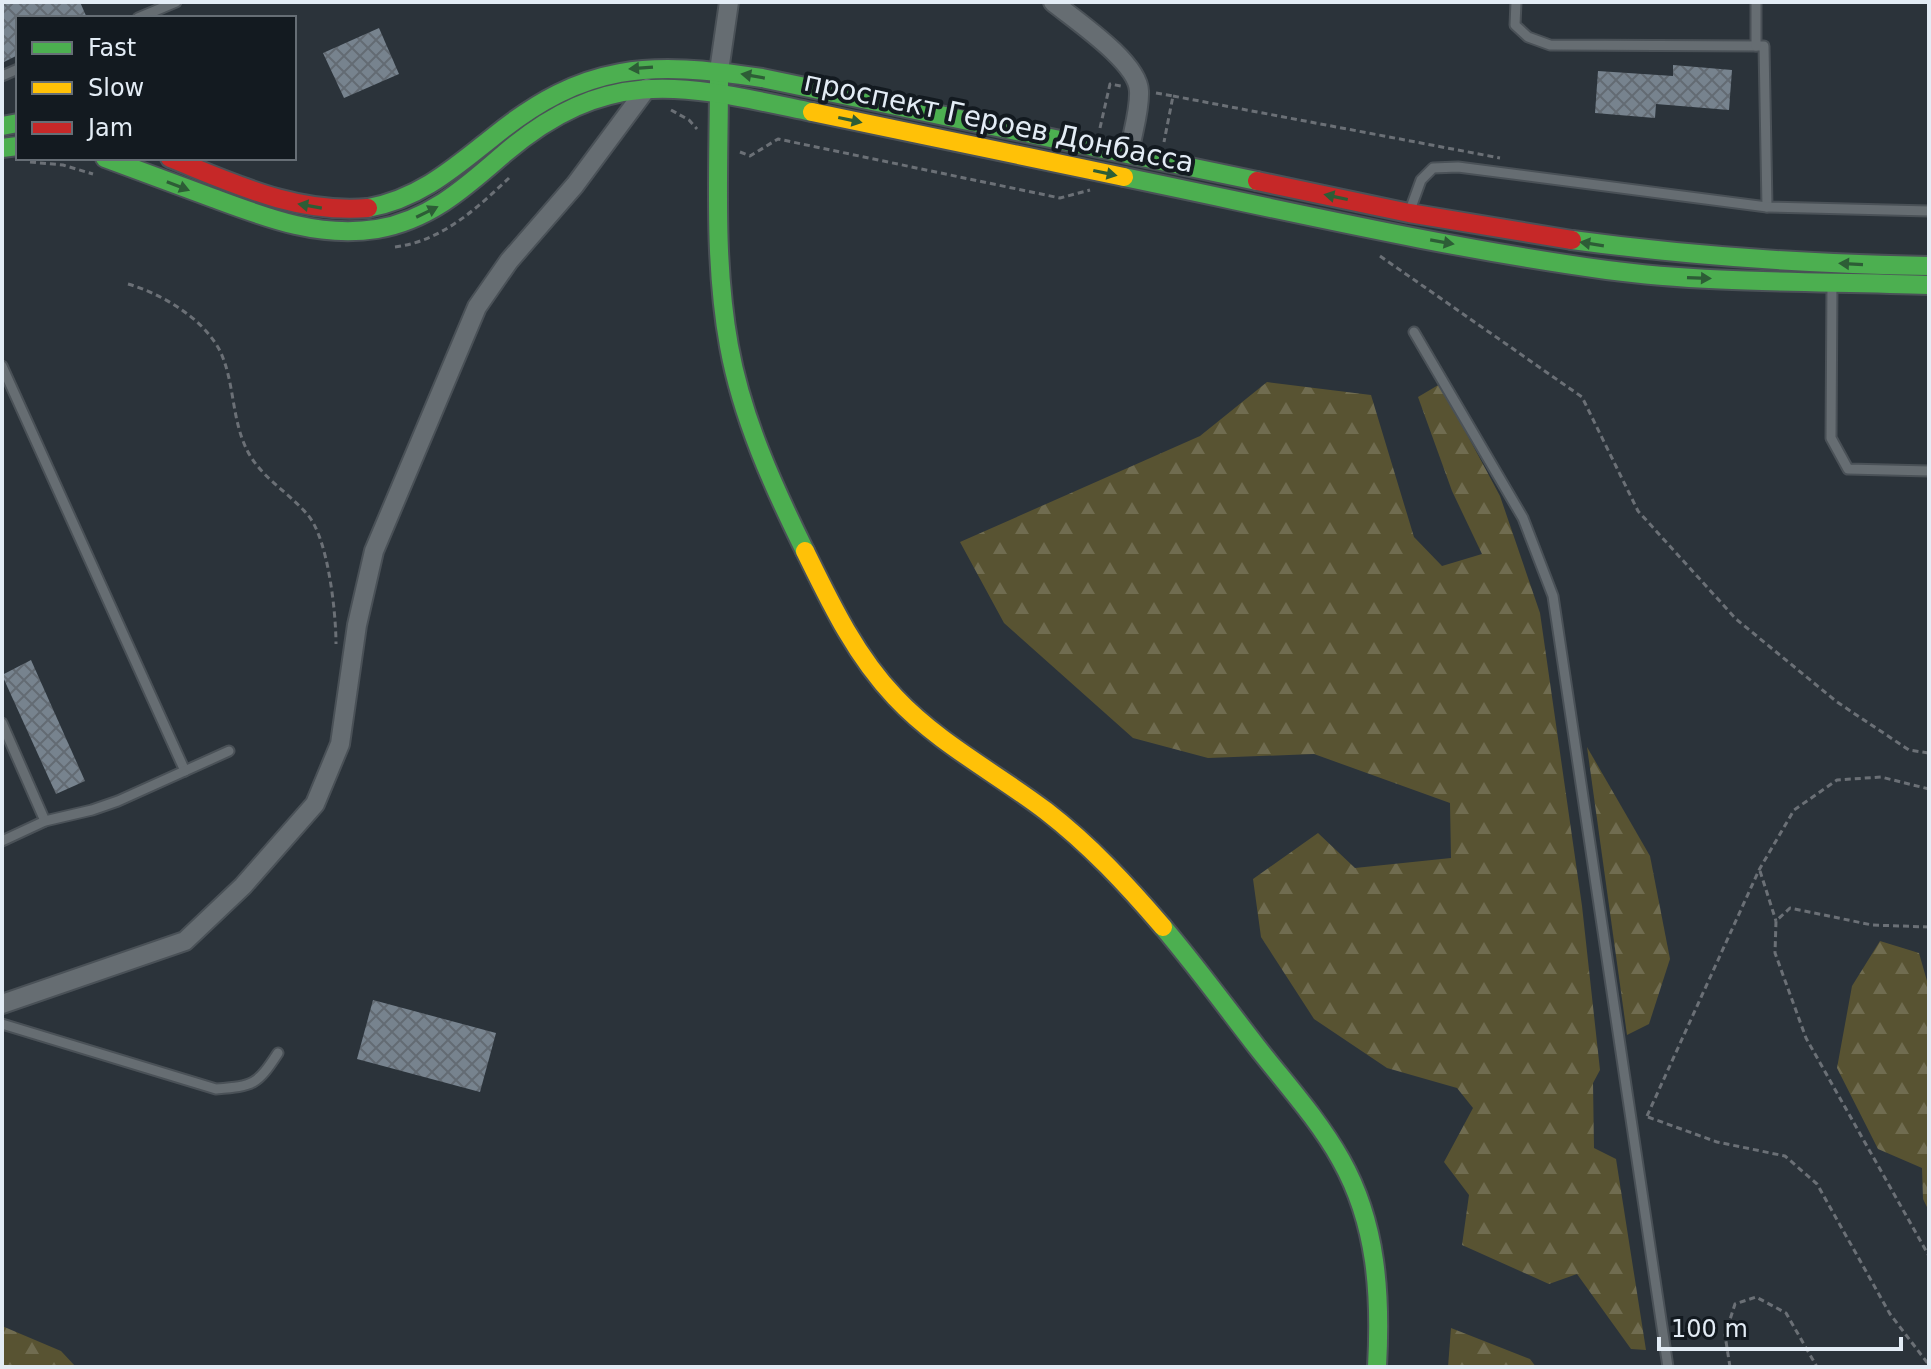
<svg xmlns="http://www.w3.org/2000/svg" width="1931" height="1369" font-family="'DejaVu Sans',sans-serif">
  <defs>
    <pattern id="forest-firs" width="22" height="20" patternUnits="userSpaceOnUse" patternTransform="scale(2)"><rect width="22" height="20" fill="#585332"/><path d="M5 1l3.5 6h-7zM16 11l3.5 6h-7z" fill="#706c50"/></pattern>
    <pattern id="building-cross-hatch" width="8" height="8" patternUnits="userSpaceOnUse" patternTransform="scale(2)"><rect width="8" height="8" fill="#77838e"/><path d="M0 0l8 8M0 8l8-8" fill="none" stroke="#636b73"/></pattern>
  </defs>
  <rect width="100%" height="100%" fill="#2b333a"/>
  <!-- forest -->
  <g fill="url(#forest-firs)">
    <polygon points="1267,382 1371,395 1414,537 1442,566 1482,554 1452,491 1418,397 1440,384 1500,496 1540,613 1582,906 1600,1070 1593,1083 1594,1148 1616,1159 1646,1350 1631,1349 1577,1274 1549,1284 1462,1245 1469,1195 1444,1162 1473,1108 1457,1088 1387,1068 1314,1019 1261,937 1253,879 1318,833 1355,868 1451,858 1450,803 1314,754 1208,758 1133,738 1004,623 960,542 1200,436"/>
    <polygon points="1587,747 1650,856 1670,959 1649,1024 1627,1035"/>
    <polygon points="1880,941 1919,953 1929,988 1929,1211 1923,1199 1922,1168 1878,1149 1837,1068 1852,986"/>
    <polygon points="2,1326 61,1351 76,1367 2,1367"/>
    <polygon points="1451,1328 1530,1359 1536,1367 1448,1367"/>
  </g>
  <!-- building -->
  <g fill="url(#building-cross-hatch)">
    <polygon points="2,2 80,2 87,18 18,18 18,55 2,63"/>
    <polygon points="379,28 399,74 344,98 323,53"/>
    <polygon points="1673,65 1732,70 1729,110 1656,104 1655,118 1595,113 1598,71 1673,76"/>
    <polygon points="31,660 85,781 56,794 2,675"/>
    <polygon points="373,1000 496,1033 480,1092 357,1059"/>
  </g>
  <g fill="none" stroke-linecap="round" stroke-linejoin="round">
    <!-- lane casing -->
    <g stroke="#4a5157" stroke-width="13">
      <g id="lane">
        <polyline points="1516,2 1515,25 1528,37 1550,45 1764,46 1767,207"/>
        <polyline points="138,18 176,2"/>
        <polyline points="1756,46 1756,2"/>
        <polyline points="2,76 18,69"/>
        <polyline points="1409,213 1421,180 1433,168 1458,167 1767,207 1929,211"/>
        <polyline points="1832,283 1831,438 1848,469 1929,471"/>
        <polyline points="1414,332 1523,518 1553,596 1668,1367"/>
        <polyline points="2,366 185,771"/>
        <polyline points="2,723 45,821"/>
        <polyline points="2,841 45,821 92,810 118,801 229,751"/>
        <path d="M2,1024L216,1089C254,1086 257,1085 278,1053"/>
      </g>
    </g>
    <!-- street casing -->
    <g stroke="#4a5157" stroke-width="22">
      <g id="street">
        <path d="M1053,2C1075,20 1138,62 1139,91C1140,111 1132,134 1129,154"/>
        <polyline points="719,71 729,2"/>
        <polyline points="2,1004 185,941 243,886 315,804 340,744 357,625 374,551 477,307 509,261 575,185 647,88"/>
      </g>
    </g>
    <!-- fast casing -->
    <g stroke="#4a5157" stroke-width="22">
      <g id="fast">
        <path d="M719,78C719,167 713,258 729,346C742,418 773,486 805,551"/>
        <polyline points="2,126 18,123"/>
        <polyline points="2,148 18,146"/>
        <path d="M105,158C141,171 177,185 213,198C267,218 318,238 377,229C430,220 466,187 505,153C611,63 687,86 812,112"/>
        <path d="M1124,177C1284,210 1445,248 1607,270C1712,284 1823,281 1929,285"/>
        <path d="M368,208C419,199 454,168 493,137C585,62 650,61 762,78L1257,181"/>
        <path d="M1572,240C1690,256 1809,264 1929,266"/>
        <path d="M1163,927C1196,966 1226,1007 1257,1047C1286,1084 1318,1119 1341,1160C1377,1224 1381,1295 1377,1367"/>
      </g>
    </g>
    <!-- slow casing -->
    <g stroke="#4a5157" stroke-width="22">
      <g id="slow">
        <polyline points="812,112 1124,177"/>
        <path d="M805,551C830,602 855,655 895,697C938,743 996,773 1046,811C1090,845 1127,885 1163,927"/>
      </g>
    </g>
    <!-- jam casing -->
    <g stroke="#4a5157" stroke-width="22">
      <g id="jam">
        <path d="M170,158C235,184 296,214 368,208"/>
        <polyline points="1257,181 1409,213 1572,240"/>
      </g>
    </g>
    <!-- path -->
    <g stroke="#6b7076" stroke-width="3" stroke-dasharray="6 4" stroke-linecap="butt">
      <polyline points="1156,93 1173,96 1164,142"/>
      <polyline points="1173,96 1500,158"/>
      <polyline points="671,110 689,120 697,129"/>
      <polyline points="1100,128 1110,84 1121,86"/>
      <polyline points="740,152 750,156 778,139 1060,198 1090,190"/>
      <polyline points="30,162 63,165 93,174"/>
      <path d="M395,247C442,241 476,209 509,178"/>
      <polyline points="1380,256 1582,397 1638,511 1736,619 1837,702 1909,750 1929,753"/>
      <path d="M128,284C162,294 203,318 220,351C235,382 231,420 248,452C262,478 288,492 307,514C328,537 336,612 336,644"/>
      <polyline points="1760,871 1776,921"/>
      <polyline points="1929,927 1872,925 1790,908 1776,921 1775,953 1806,1038 1929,1256"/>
      <polyline points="1647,1116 1759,870 1794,810 1837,780 1881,777 1929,789"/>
      <polyline points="1648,1117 1717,1142 1785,1156 1817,1184 1890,1314 1929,1365"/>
      <polyline points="1730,1367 1725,1335 1735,1304 1756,1297 1786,1313 1817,1367"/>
    </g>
    <!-- lane -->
    <use href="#lane" stroke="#666d72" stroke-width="9"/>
    <!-- street -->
    <use href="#street" stroke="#666d72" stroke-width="18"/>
    <!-- fast -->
    <use href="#fast" stroke="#4caf50" stroke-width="18"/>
    <!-- slow -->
    <use href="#slow" stroke="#ffc107" stroke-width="18"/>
    <!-- jam -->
    <use href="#jam" stroke="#c62828" stroke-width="18"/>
  </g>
  <!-- one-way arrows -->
  <defs><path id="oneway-solid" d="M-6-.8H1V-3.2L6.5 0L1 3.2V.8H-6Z" transform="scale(2)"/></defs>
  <g fill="#2d5d36">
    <use href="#oneway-solid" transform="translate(641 68) rotate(176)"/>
    <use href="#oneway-solid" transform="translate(753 76) rotate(-170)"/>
    <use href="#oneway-solid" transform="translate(850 120) rotate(12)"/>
    <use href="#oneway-solid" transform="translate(1105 173) rotate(12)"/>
    <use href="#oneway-solid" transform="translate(178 186) rotate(21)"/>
    <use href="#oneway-solid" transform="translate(1336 197) rotate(-168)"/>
    <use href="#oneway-solid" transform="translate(310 206) rotate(-170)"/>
    <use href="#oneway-solid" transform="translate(427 212) rotate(-26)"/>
    <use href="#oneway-solid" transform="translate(1442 242) rotate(10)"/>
    <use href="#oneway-solid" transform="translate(1592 244) rotate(-171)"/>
    <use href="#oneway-solid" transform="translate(1851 264) rotate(-177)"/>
    <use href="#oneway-solid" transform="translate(1699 278) rotate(2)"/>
  </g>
  <g text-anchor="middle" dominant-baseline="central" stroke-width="8" stroke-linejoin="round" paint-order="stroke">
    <!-- street labels -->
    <g font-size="28" fill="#e3ecf5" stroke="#131a20">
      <text transform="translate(999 122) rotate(12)">проспект Героев Донбасса</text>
    </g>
  </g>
  <!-- border -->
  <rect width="1931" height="1369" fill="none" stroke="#e3ecf5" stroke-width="8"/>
  <!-- legend -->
  <rect x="16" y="16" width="280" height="144" fill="#131a20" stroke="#666e75" stroke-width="2"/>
  <rect x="32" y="42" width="40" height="12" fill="#4caf50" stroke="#666e75" stroke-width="2"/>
  <text x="88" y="56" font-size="24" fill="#e3ecf5">Fast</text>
  <rect x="32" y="82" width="40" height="12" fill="#ffc107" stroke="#666e75" stroke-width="2"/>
  <text x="88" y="96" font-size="24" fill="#e3ecf5">Slow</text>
  <rect x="32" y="122" width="40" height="12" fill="#c62828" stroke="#666e75" stroke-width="2"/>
  <text x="88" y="136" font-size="24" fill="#e3ecf5">Jam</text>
  <!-- scale -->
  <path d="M1659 1337v12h242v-12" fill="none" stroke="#e3ecf5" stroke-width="4"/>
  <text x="1671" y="1337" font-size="24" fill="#e3ecf5" stroke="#131a20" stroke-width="6" paint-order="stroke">100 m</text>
</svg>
